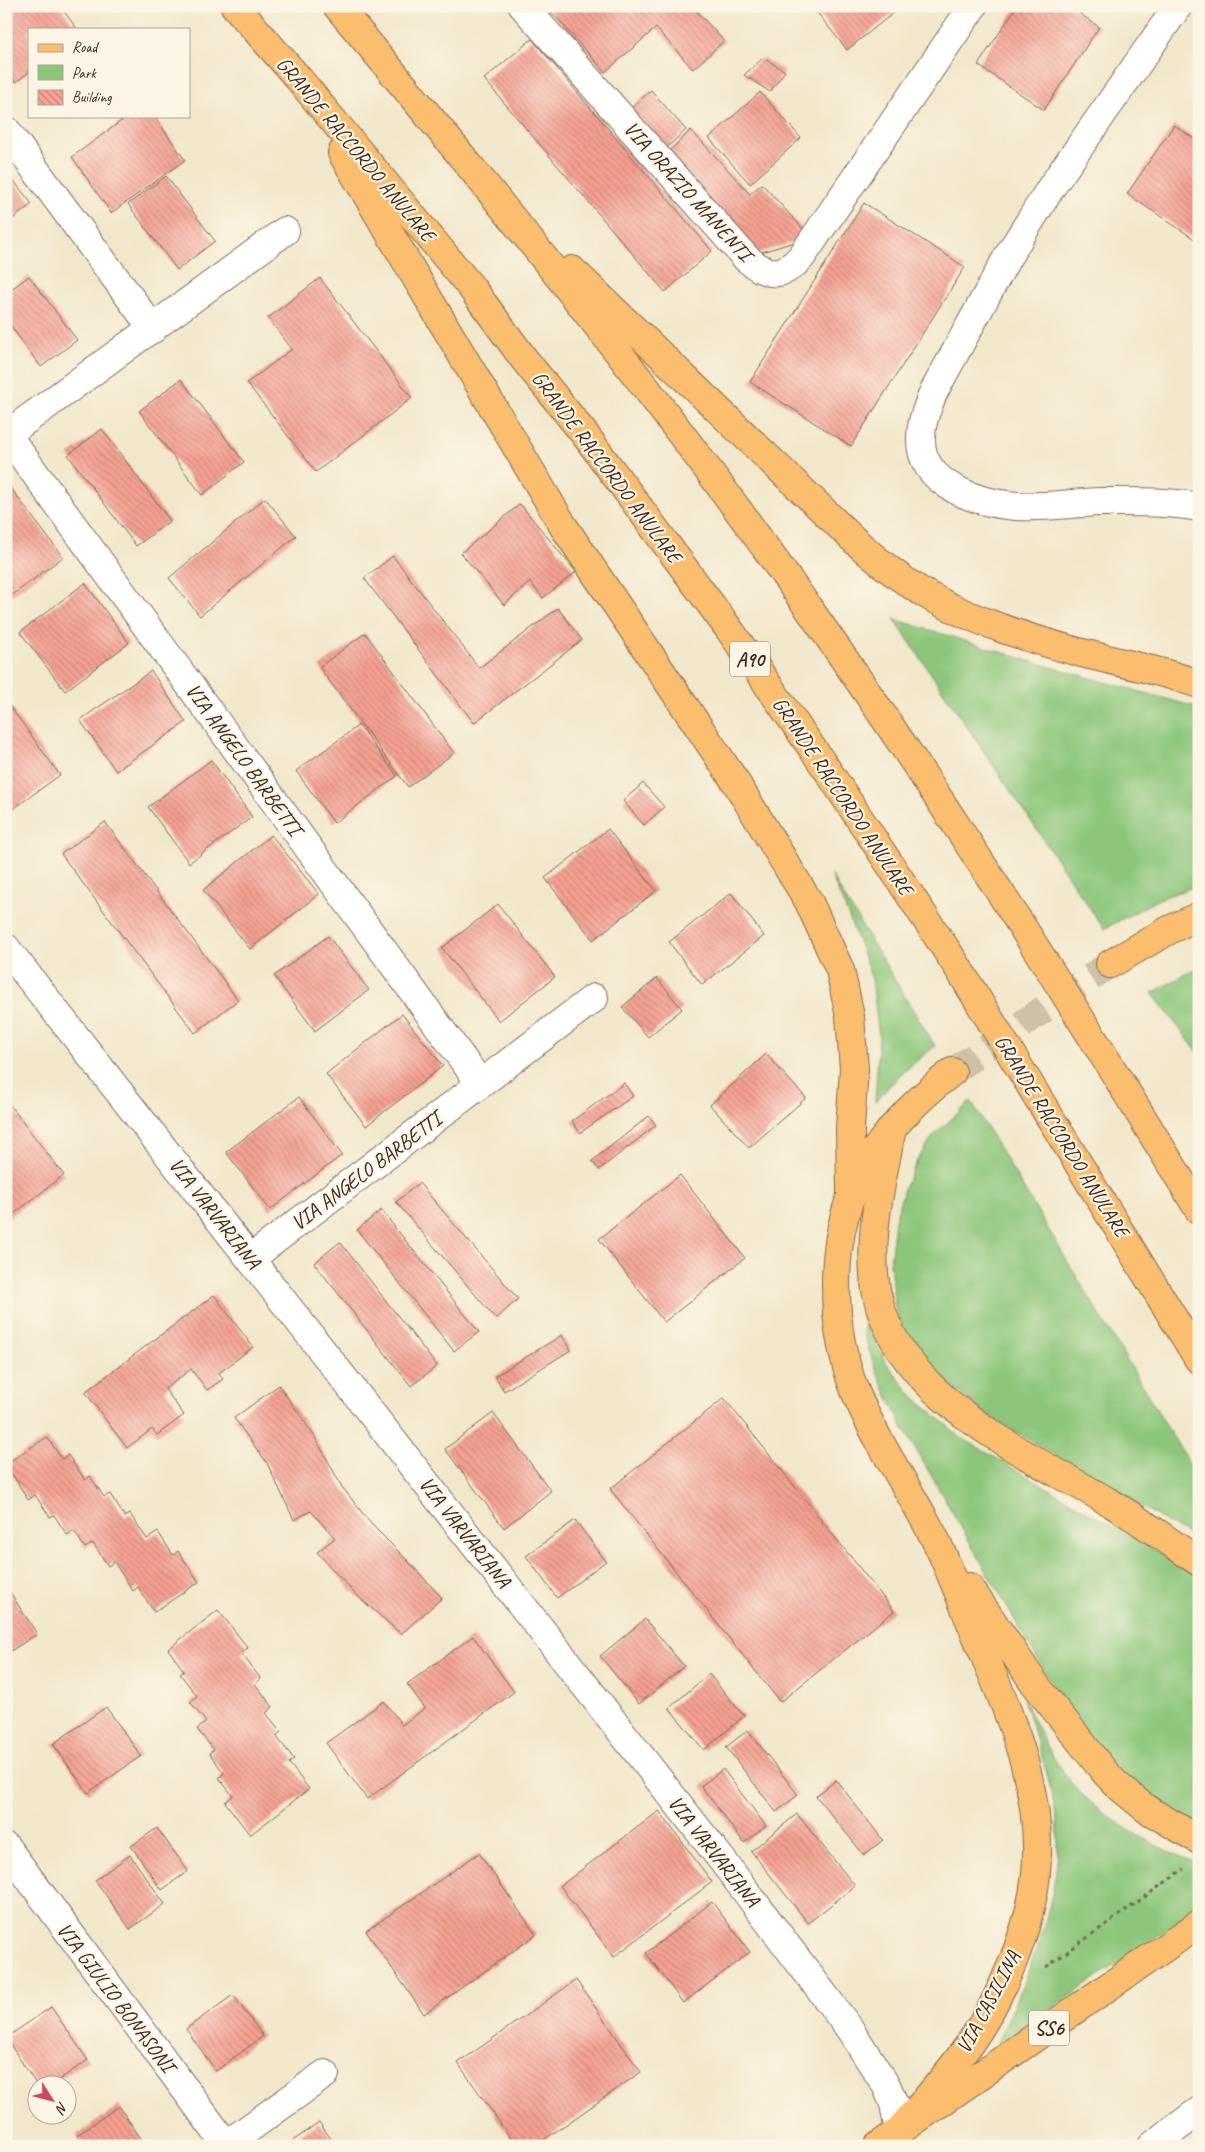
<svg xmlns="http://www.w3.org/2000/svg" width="1205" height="2152" font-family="Caveat,sans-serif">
  <defs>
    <pattern id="building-back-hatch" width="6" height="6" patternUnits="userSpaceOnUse" patternTransform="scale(1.25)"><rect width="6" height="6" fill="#f5a193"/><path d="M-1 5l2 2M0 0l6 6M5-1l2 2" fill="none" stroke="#c88377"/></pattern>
  </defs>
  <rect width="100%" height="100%" fill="#fcf5e5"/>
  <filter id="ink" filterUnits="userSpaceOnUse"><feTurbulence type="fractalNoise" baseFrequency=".02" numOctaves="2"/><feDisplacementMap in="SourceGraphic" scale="10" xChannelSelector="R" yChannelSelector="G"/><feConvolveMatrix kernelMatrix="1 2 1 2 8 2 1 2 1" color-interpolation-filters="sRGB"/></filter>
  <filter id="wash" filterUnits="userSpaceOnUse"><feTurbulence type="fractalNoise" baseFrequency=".0096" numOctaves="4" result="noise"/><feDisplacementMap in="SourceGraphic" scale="20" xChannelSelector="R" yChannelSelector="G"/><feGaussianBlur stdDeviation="1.12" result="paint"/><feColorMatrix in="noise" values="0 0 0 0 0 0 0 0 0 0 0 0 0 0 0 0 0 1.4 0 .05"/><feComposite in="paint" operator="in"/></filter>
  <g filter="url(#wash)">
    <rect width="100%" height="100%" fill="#f1e7ca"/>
    <!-- green -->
    <g fill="#8cc67a" stroke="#64784c">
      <polygon points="894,619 1030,661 1199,708 1199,885 1159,899 1104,929"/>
      <polygon points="831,875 935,1046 901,1074 875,1102 879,1036 872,979 849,917"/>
      <polygon points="1199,967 1199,1054 1152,993"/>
      <polygon points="971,1101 1199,1480 1199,1541 984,1413 949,1384 915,1347 903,1327 895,1308 890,1264 895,1220 904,1188 917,1161 933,1136"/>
      <polygon points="863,1290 870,1326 885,1361 909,1392 960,1437 1199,1576 1199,1827 1146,1796 1075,1724 903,1427 877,1373 864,1335"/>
      <path d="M1023,1699C1036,1725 1048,1752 1066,1776C1092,1813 1156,1849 1199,1863V1907L996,2047C1025,1982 1068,1888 1056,1815C1050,1776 1035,1737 1023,1699Z"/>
    </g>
    <g id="blocks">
      <!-- building -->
      <g fill="url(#building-back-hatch)">
        <polygon points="17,6 60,6 77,29 29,29 29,72 16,82 6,70 6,14"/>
        <polygon points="546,6 692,6 724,41 693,69 656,28 605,72"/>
        <polygon points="812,6 902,6 847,50"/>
        <polygon points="1017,6 1069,6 1099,27 1044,110 978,65"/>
        <polygon points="532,39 712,251 665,292 484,79"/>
        <polygon points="763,58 785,71 770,92 744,75"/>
        <polygon points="651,90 686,130 666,148 630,109"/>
        <polygon points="760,92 801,138 750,184 709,138"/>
        <polygon points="128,116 154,116 185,160 111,213 72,157"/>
        <polygon points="1174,125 1199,142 1199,242 1127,194"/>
        <polygon points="691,130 750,194 762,184 804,230 798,241 755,254 665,155"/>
        <polygon points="6,171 32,204 6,224"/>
        <polygon points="166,176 215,241 177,270 128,204"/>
        <polygon points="864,203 965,267 851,446 750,382"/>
        <polygon points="29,276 77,340 41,367 6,320 6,293"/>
        <polygon points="320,278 412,398 316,472 247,383 292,349 268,318"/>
        <polygon points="181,379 244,462 202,495 139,411"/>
        <polygon points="102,429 170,521 136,546 68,455"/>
        <polygon points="6,482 63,557 6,600"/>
        <polygon points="265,498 296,536 200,616 169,578"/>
        <polygon points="520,504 576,572 543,598 530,582 504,605 461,553"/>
        <polygon points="393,556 479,668 558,608 582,640 474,723 364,578"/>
        <polygon points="85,583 129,643 65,691 20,632"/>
        <polygon points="365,633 454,753 408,787 319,667"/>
        <polygon points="151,671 186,722 116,771 80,720"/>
        <polygon points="6,701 60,775 6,814"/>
        <polygon points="359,725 397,776 334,823 296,771"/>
        <polygon points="211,760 252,817 189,863 148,807"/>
        <polygon points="643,783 664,807 644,825 623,801"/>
        <polygon points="105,822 238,1000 195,1033 61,854"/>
        <polygon points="608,829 656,891 593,940 545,878"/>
        <polygon points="271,835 319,894 250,949 203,890"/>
        <polygon points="731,893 764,936 702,985 669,942"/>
        <polygon points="498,904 555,977 499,1021 442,948"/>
        <polygon points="328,936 369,990 315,1031 274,976"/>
        <polygon points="657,978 682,1009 648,1037 622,1007"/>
        <polygon points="402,1014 443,1066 366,1126 326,1074"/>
        <polygon points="766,1054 806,1098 749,1148 710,1105"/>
        <polygon points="624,1083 633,1096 580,1133 572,1121"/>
        <polygon points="299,1097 342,1155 270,1210 226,1152"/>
        <polygon points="6,1100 64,1175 6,1220"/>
        <polygon points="649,1116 656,1125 599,1170 592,1161"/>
        <polygon points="680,1175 745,1258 664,1322 599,1239"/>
        <polygon points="419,1183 518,1299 496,1319 396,1202"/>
        <polygon points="381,1210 479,1332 454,1351 357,1230"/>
        <polygon points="340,1242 437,1366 411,1386 314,1263"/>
        <polygon points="214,1295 253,1347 219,1373 223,1379 207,1390 191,1369 165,1389 184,1415 157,1435 152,1429 127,1448 85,1392"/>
        <polygon points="562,1335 571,1350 504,1391 495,1376"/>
        <polygon points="279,1385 315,1437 342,1487 372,1525 409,1562 442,1598 401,1634 352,1591 317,1552 335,1538 311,1511 294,1520 267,1463 234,1418"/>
        <polygon points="724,1398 894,1611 780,1702 610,1489"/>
        <polygon points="493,1413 551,1491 504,1528 445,1449"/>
        <polygon points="47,1437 62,1459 68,1455 85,1480 90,1476 104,1497 110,1494 125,1517 130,1514 147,1539 158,1532 173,1555 178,1551 199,1582 154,1612 138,1587 133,1591 114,1562 108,1566 93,1543 85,1548 74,1531 67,1535 54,1515 50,1517 35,1495 28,1500 6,1464"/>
        <polygon points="575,1520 606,1561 557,1598 526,1556"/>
        <polygon points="6,1586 37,1634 6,1654"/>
        <polygon points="218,1610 248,1648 241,1653 261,1679 255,1684 273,1707 266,1713 281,1732 276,1736 294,1759 289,1763 309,1789 250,1835 225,1802 233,1796 219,1778 224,1773 209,1753 214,1750 197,1729 206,1722 190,1702 197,1696 180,1674 184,1671 168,1649"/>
        <polygon points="645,1619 684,1666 639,1704 600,1656"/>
        <polygon points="473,1636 514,1692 367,1799 326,1743 384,1701 402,1725 425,1708 407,1684"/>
        <polygon points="709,1674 744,1716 704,1750 669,1708"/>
        <polygon points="106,1707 141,1756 88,1793 53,1744"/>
        <polygon points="748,1730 798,1795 776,1812 726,1747"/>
        <polygon points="723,1769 766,1826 744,1843 701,1786"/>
        <polygon points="836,1780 883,1840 864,1855 816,1796"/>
        <polygon points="659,1811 712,1882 614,1957 560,1886"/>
        <polygon points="797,1814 855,1886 808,1923 751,1851"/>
        <polygon points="157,1828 188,1871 162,1890 131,1846"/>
        <polygon points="479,1853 536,1935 424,2014 366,1931"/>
        <polygon points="130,1855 165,1904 130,1929 95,1880"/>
        <polygon points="712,1902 750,1952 683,2003 646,1953"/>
        <polygon points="576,1980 641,2072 535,2146 516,2146 458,2063"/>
        <polygon points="233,1995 263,2036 216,2071 186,2029"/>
        <polygon points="51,2007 88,2060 53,2084 36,2084 6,2038"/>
        <polygon points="119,2106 146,2146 84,2146 77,2135"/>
        <polygon points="319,2122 336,2146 286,2146"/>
      </g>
    </g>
  </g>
  <g filter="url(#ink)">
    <use href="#blocks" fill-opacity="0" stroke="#7b6c5a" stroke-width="1"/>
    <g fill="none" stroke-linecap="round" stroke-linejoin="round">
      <!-- major-tunnel -->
      <polyline stroke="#cdc1a8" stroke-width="28" stroke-dasharray="28 14" stroke-linecap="butt" points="952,1072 1110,964"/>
      <!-- minor casing -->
      <g stroke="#7b6c5a" stroke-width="30">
        <g id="minor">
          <path d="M523,6L746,258C767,276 782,279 802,256L973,6"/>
          <path d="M1178,6L1052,186L1008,256L933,393C927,409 920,424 921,441C922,486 979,503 1016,506C1044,508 1072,503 1100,502C1132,502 1167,501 1199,507"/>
          <polyline points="6,130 153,329"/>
          <polyline points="6,435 285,231"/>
          <polyline points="7,435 480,1083"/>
          <polyline points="6,948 722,1860 849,2028 887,2087 894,2104 899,2131"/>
          <polyline points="251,1258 594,998"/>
          <polyline points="6,1847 227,2146"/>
          <polyline points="226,2145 325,2074"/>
          <polyline points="1152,2146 1199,2111"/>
        </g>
      </g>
      <!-- major casing -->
      <g stroke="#7b6c5a" stroke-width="30">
        <g id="major">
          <polyline points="1110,964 1171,929 1199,916"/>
          <polyline points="969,1587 1035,1684 1103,1770 1117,1785 1145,1808 1199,1840"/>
          <path d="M899,2131C923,2102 949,2074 970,2043C1001,1999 1031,1927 1036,1873C1044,1788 1008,1712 976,1635C962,1603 950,1568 934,1537C909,1488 876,1442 855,1391C842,1358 836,1323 836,1287C835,1190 878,1130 952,1072"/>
          <polyline points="878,2146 1199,1924"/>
        </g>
      </g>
      <!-- highway casing -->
      <g stroke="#7b6c5a" stroke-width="30">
        <g id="highway">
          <polyline points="235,6 298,78 471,287 524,359 586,436 729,629 828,771 957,966 1199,1360"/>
          <path d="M337,6C465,158 590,312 709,471C886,708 1045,958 1199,1210"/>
          <polyline points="342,153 564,527 735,781 809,902 840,970 850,1016 854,1069 850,1128 851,1192"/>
          <path d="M572,270L853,539C877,561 901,580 929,596C975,622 1031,639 1082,653C1121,663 1161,670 1199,684"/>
          <path d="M892,1128C883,1176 870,1225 874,1274C883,1394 1025,1452 1114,1505C1144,1523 1171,1543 1199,1562"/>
        </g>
      </g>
      <!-- path -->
      <polyline stroke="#7b6c5a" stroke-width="3" stroke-dasharray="4 4" stroke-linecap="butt" points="1046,1967 1184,1869"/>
      <!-- minor -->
      <use href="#minor" stroke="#fff" stroke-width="28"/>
      <!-- major -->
      <use href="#major" stroke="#fbbd6e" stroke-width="28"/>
      <!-- highway -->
      <use href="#highway" stroke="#fbbd6e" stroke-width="28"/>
    </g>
  </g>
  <g text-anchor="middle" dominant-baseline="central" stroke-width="4.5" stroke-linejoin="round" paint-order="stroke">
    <!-- shield labels -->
    <g fill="#fcf5e5" stroke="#75675a" stroke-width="1">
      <rect x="730" y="641.5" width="40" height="35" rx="4"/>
      <rect x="1029" y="2010.5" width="40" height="35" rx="4"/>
    </g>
    <g font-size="20" font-weight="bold" fill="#3b2a1e">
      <text x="750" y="659">A90</text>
      <text x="1049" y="2028">SS6</text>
    </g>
    <!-- street labels -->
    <g font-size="21" fill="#3b2a1e" stroke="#fcf5e5">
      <text transform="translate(356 149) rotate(50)">GRANDE RACCORDO ANULARE</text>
      <text transform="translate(688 191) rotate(48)">VIA ORAZIO MANENTI</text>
      <text transform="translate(607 467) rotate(53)">GRANDE RACCORDO ANULARE</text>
      <text transform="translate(244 759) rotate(54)">VIA ANGELO BARBETTI</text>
      <text transform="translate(843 796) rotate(56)">GRANDE RACCORDO ANULARE</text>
      <text transform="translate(1062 1136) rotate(58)">GRANDE RACCORDO ANULARE</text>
      <text transform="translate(366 1171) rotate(-37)">VIA ANGELO BARBETTI</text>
      <text transform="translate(215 1213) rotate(52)">VIA VARVARIANA</text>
      <text transform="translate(465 1532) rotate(52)">VIA VARVARIANA</text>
      <text transform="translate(714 1851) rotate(52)">VIA VARVARIANA</text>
      <text transform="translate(116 1997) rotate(53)">VIA GIULIO BONASONI</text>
      <text transform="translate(988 2002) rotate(-62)">VIA CASILINA</text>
    </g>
  </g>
  <!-- margin -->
  <rect width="1205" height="2152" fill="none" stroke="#fcf5e5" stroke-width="25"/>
  <!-- legend -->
  <rect x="28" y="28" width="162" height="90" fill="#fcf5e5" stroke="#afa495"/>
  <rect x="38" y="44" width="25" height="8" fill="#fbbd6e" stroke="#afa495"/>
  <text x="72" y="52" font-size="15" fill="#3b2a1e">Road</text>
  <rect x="38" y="65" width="25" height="15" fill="#8cc67a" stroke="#afa495"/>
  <text x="72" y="78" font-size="15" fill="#3b2a1e">Park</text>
  <rect x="38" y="90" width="25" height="15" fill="url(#building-back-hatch)" stroke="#afa495"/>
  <text x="72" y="102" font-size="15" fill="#3b2a1e">Building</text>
  <!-- north arrow -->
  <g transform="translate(52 2100) rotate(126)"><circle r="24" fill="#fcf5e5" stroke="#afa495"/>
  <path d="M0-4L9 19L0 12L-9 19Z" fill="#d1495b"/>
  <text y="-8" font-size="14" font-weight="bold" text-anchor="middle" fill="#3b2a1e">N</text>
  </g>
</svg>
